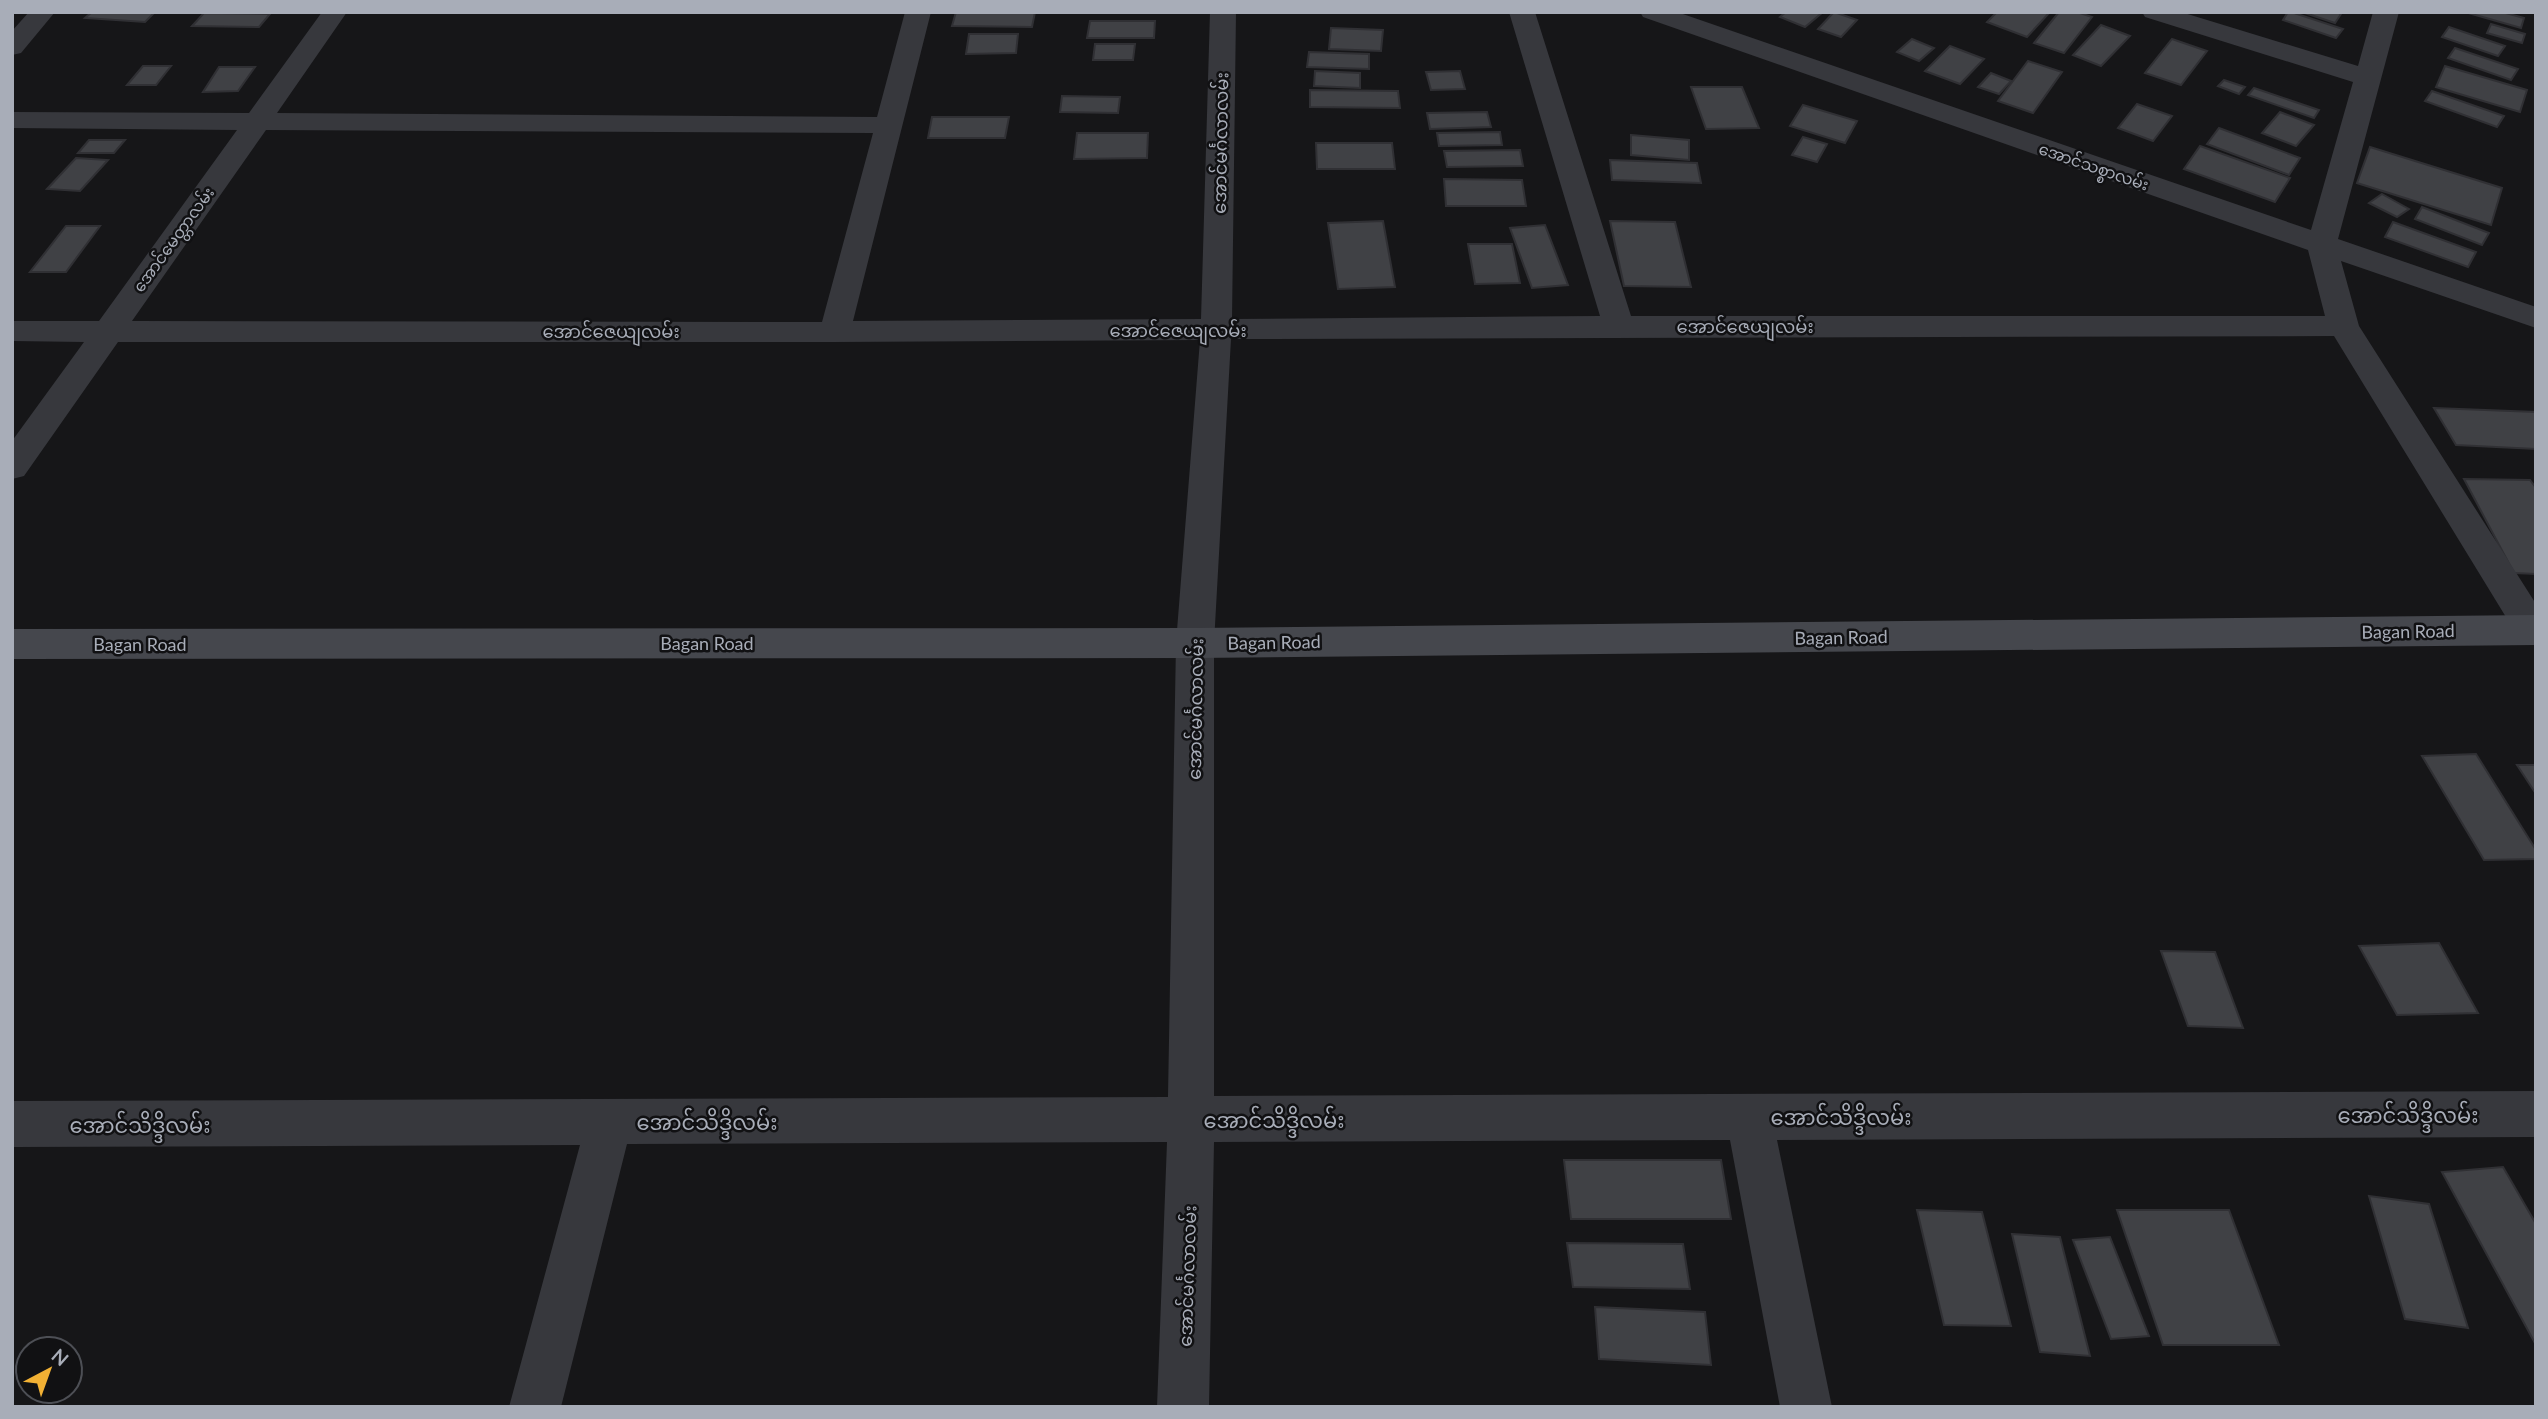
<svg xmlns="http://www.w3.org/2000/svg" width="2548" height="1419" font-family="Lato,'Noto Sans Myanmar',sans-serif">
  <rect width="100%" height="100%" fill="#161618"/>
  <!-- building -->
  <g fill="#404145" stroke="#303034" stroke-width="2">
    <polygon points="92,12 155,12 145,22 85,18"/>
    <polygon points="956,12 1035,12 1032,27 952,26"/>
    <polygon points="1786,12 1823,12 1805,27 1780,17"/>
    <polygon points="1834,12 1857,20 1841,37 1818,29"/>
    <polygon points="1997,12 2050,12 2027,37 1987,22"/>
    <polygon points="2059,12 2077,12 2092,17 2064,53 2034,43"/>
    <polygon points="2288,12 2291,12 2343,29 2336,38 2283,20"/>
    <polygon points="2302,12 2337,12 2341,14 2335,23"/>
    <polygon points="2465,12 2502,12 2524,18 2521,28"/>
    <polygon points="204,13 270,14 259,27 192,26"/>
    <polygon points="1090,21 1155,21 1154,38 1087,38"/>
    <polygon points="2491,24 2525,34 2522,43 2487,33"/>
    <polygon points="2101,25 2130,36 2101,66 2073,55"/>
    <polygon points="2449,27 2505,46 2498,56 2442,37"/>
    <polygon points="1331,28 1383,30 1381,51 1329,49"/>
    <polygon points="969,34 1018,34 1016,53 966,54"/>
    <polygon points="1912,39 1934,48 1919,61 1897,52"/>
    <polygon points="2172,39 2207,51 2181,85 2145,73"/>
    <polygon points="1095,44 1135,44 1133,60 1093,60"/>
    <polygon points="1950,46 1984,59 1960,84 1925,71"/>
    <polygon points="2455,48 2518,69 2511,80 2448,58"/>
    <polygon points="1309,52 1369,54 1369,69 1307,67"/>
    <polygon points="2028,61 2062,72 2033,113 1998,101"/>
    <polygon points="143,66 171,66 156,85 127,85"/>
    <polygon points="2445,66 2527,90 2520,112 2436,87"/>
    <polygon points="219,67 255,67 238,91 203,92"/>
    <polygon points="1315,71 1360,73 1360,88 1314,86"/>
    <polygon points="1460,71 1465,89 1431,90 1426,72"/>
    <polygon points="1991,73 2011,81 1999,94 1978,87"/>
    <polygon points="2224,80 2245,87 2239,94 2218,86"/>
    <polygon points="1691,87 1742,87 1759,128 1706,129"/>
    <polygon points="2254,88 2319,110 2314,118 2248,95"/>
    <polygon points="1310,90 1398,91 1400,108 1310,107"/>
    <polygon points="2432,91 2504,116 2497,127 2425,101"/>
    <polygon points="1062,96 1120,97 1118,113 1060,112"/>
    <polygon points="2137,104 2172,116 2153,141 2118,128"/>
    <polygon points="1803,105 1857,121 1845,143 1790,126"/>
    <polygon points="1487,112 1491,127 1430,129 1427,113"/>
    <polygon points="2280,112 2314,125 2296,146 2262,133"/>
    <polygon points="932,117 1009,117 1005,138 928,138"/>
    <polygon points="2219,128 2300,158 2289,175 2207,144"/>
    <polygon points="1500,132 1502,145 1439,146 1437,133"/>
    <polygon points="1077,133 1148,133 1147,158 1074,159"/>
    <polygon points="1631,135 1689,140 1689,160 1631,155"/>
    <polygon points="1803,137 1827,144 1817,162 1792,155"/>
    <polygon points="89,140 125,140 114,153 78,153"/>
    <polygon points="1316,143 1392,143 1395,169 1317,169"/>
    <polygon points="2200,146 2290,178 2275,202 2184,169"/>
    <polygon points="2370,147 2502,188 2491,225 2357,183"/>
    <polygon points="1520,150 1523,166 1447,167 1444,151"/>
    <polygon points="76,158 108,160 80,191 47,189"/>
    <polygon points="1610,160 1697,163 1701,183 1612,180"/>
    <polygon points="1444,179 1522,180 1526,206 1446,206"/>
    <polygon points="2382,194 2409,209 2397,217 2369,203"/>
    <polygon points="2422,207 2489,233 2482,245 2415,219"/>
    <polygon points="1383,221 1395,287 1338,289 1328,223"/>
    <polygon points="1610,221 1675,222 1691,287 1624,286"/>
    <polygon points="2393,222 2476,252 2468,267 2385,237"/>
    <polygon points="1545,225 1568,285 1532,288 1510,228"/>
    <polygon points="66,226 100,226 66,272 30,272"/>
    <polygon points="1468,244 1512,244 1520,283 1475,284"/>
    <polygon points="2434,408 2536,412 2536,449 2456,445"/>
    <polygon points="2464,479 2530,480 2536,488 2536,574 2514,573"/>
    <polygon points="2476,754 2536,850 2536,859 2484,860 2422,756"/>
    <polygon points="2517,765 2536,765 2536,794"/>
    <polygon points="2439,943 2478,1013 2397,1015 2359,946"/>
    <polygon points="2161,951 2215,952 2243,1028 2188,1026"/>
    <polygon points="1564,1160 1721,1160 1731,1219 1571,1219"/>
    <polygon points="2503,1167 2536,1224 2536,1345 2442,1172"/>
    <polygon points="2369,1196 2429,1204 2468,1328 2405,1319"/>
    <polygon points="1917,1210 1982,1212 2011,1326 1944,1325"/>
    <polygon points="2117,1210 2229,1210 2279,1345 2163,1345"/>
    <polygon points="2012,1234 2060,1237 2090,1356 2040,1352"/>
    <polygon points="2110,1237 2149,1336 2111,1339 2073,1240"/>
    <polygon points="1567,1243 1683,1244 1690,1289 1573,1287"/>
    <polygon points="1595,1307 1705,1312 1711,1365 1599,1359"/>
  </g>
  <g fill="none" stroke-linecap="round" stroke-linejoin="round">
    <!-- street -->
    <g fill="#37383d" fill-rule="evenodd">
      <polygon points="29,12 55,12 21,53 12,55 12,31"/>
      <path d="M322,12H347L277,113L877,117L905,12H931L853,321L1201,319L1210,12H1236L1232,319L1600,316L1509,12H1535L1631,316H2325L2308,250L1643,17L1640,12H1677L2311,230L2353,82L2145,17L2142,12H2181L2358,66L2373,12H2399L2338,239L2536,307V328L2341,261L2359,326L2536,604V644L2520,640L2334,336L1231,339L1214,643V1096L2536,1091V1137L1777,1140L1832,1407H1780L1730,1140L1214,1142L1209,1407H1157L1167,1142L627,1144L561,1407H509L580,1145L12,1147V1101L1168,1097L1176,643L1200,340L835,342H118L24,476L12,479V441L84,342L12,341V321H99L237,130L12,128V112L249,113ZM266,130L873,133L822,322L132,321Z"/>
    </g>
    <!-- secondary -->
    <polygon fill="#45474d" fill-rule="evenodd" points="2536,615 2536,645 1195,658 12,659 12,629 1195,628"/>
  </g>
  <g text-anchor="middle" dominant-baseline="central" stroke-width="5" stroke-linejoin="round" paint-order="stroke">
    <!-- far-street labels -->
    <g font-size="16" fill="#a8adb8" stroke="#111113">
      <text transform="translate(2094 166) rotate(19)">အောင်သစ္စာလမ်း</text>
      <text transform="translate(173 239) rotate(-54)">အောင်မေတ္တာလမ်း</text>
    </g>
    <!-- street labels -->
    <g font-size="18" fill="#a8adb8" stroke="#111113">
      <text transform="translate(1220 143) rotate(-89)">အောင်မင်္ဂလာလမ်း</text>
      <text x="1745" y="326">အောင်ဇေယျလမ်း</text>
      <text x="1178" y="330">အောင်ဇေယျလမ်း</text>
      <text x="611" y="331">အောင်ဇေယျလမ်း</text>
      <text transform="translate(2408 631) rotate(-1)">Bagan Road</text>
      <text transform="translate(1841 637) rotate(-1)">Bagan Road</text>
      <text transform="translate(1274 642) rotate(-1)">Bagan Road</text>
      <text x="707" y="643">Bagan Road</text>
      <text x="140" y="644">Bagan Road</text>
      <text transform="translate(1195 709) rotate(-89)">အောင်မင်္ဂလာလမ်း</text>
      <text transform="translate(1187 1276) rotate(-88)">အောင်မင်္ဂလာလမ်း</text>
    </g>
    <!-- near-street labels -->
    <g font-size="21" fill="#a8adb8" stroke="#111113">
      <text x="2408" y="1114">အောင်သိဒ္ဒိလမ်း</text>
      <text x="1841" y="1116">အောင်သိဒ္ဒိလမ်း</text>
      <text x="1274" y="1119">အောင်သိဒ္ဒိလမ်း</text>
      <text x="707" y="1121">အောင်သိဒ္ဒိလမ်း</text>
      <text x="140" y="1124">အောင်သိဒ္ဒိလမ်း</text>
    </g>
  </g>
  <!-- border -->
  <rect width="2548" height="1419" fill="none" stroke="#a8adb8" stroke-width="28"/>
  <!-- north arrow -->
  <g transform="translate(49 1370) rotate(41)"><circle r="33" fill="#111113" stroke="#4d4f55" stroke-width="2"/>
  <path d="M0-5L12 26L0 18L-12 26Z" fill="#f2b134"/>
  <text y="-10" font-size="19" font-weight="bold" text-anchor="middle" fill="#a8adb8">N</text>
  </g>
</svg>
